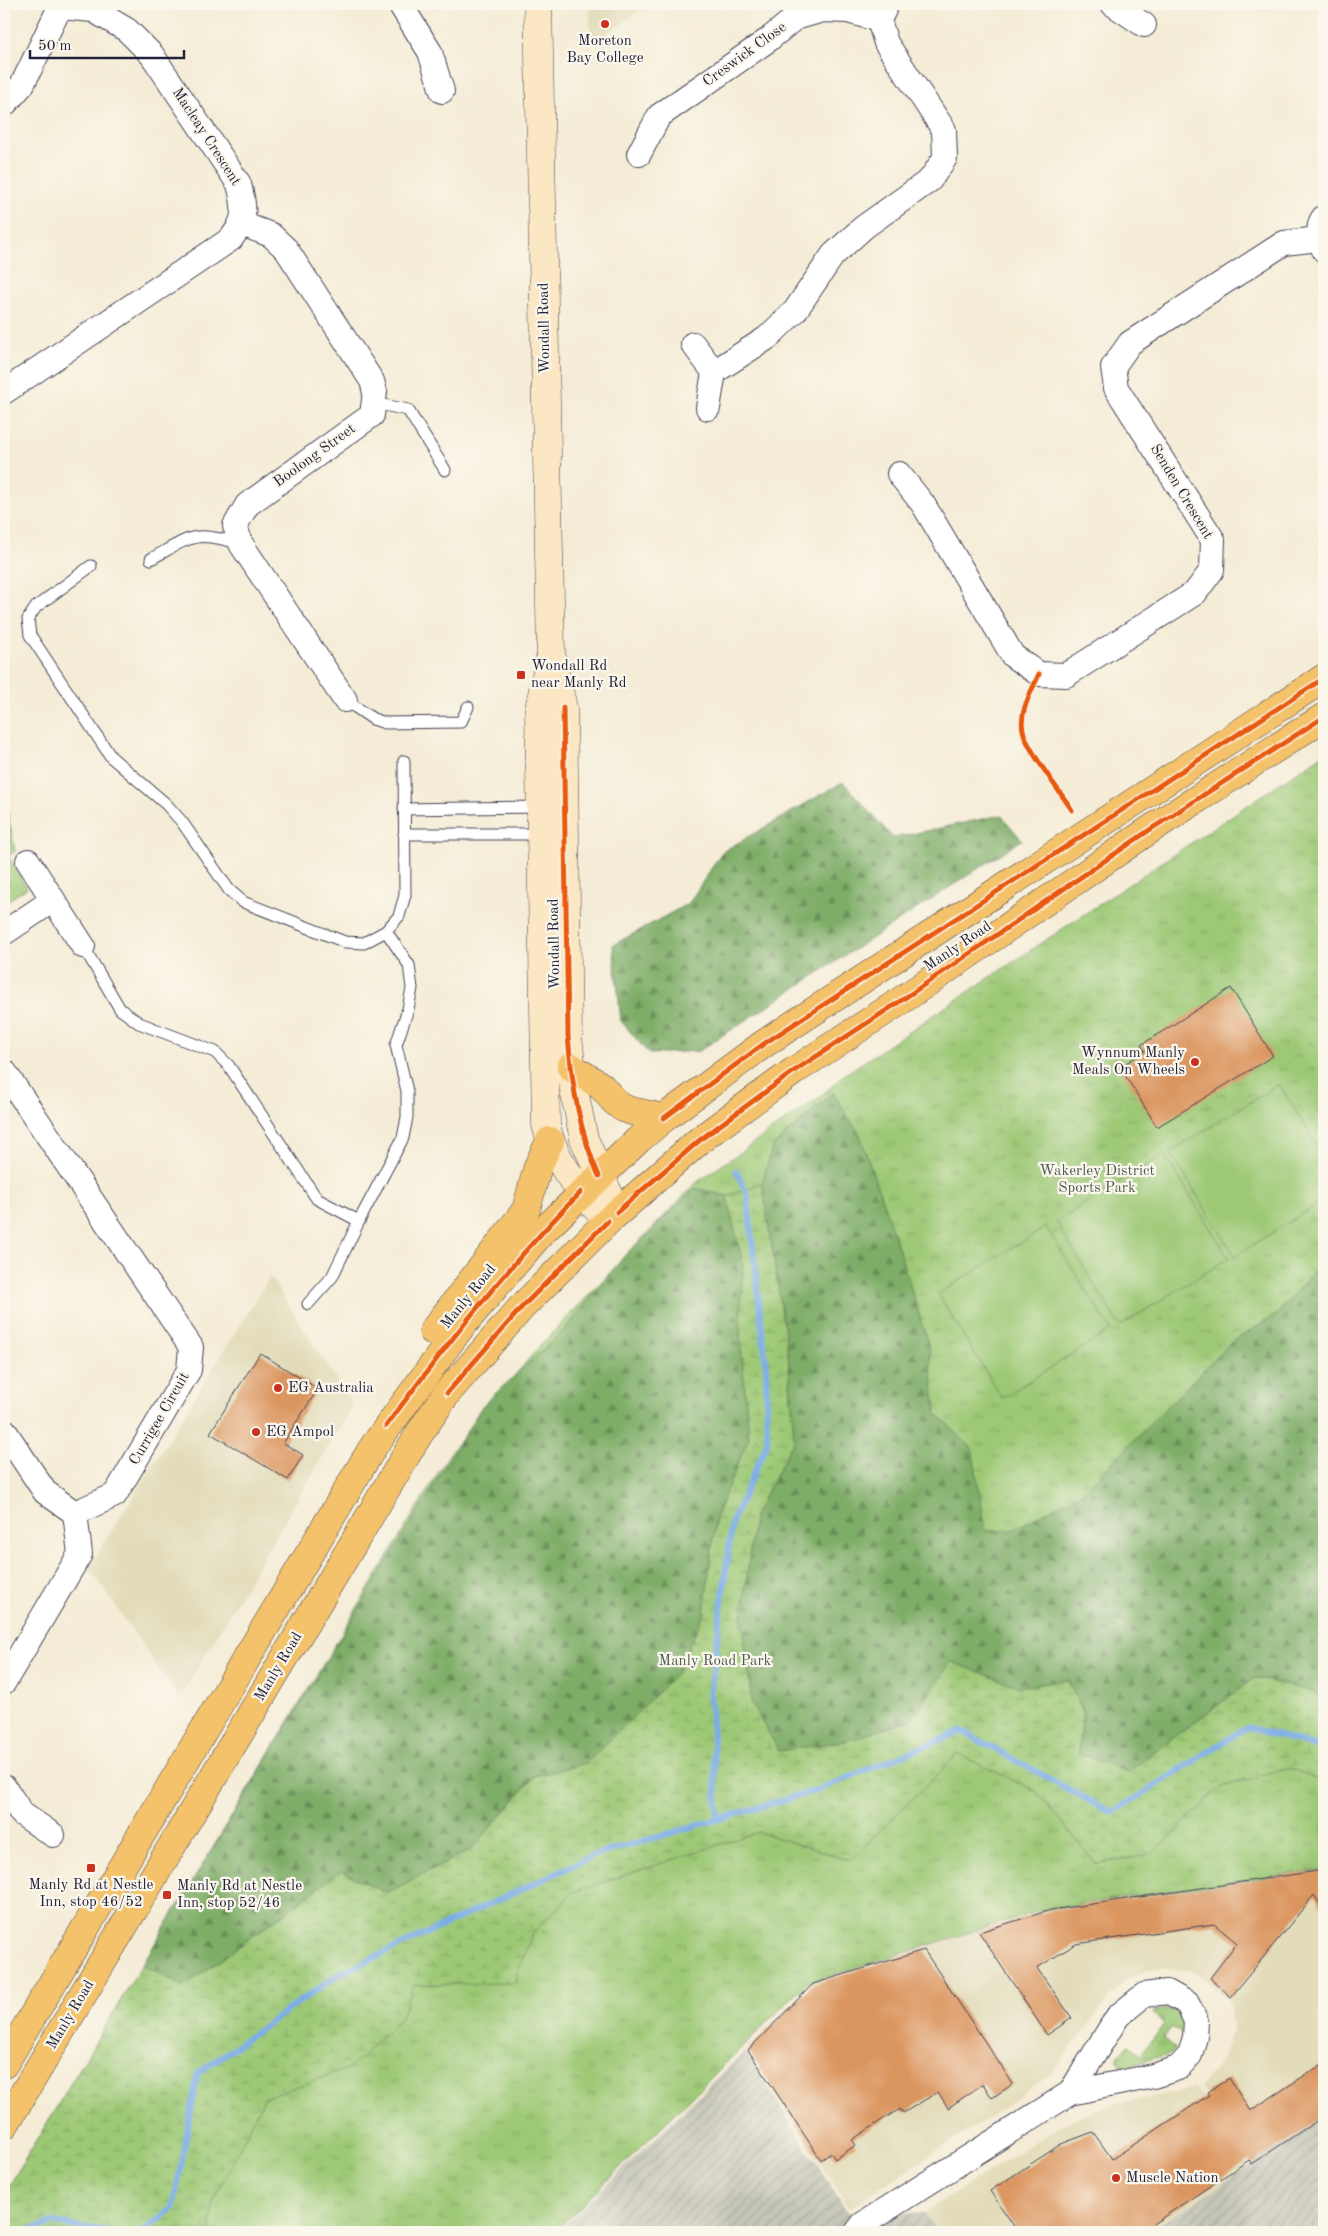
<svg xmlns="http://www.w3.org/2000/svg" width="1328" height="2236" font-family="'Old Standard TT',serif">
  <defs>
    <pattern id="industrial-furrows" width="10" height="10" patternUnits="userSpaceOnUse" patternTransform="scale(1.25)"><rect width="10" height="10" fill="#c5c5b8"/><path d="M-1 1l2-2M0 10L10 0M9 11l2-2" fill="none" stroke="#a9a99f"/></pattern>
    <pattern id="grass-tufts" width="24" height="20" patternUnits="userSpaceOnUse" patternTransform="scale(1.25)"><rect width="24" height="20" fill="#9dc976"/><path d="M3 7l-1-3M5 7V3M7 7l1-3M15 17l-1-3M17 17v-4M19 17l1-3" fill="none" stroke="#87ac67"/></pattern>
    <pattern id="forest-firs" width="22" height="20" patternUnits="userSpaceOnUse" patternTransform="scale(1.25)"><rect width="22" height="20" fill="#7ead67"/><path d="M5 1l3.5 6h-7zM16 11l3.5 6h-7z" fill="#678c56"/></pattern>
    <pattern id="wetland-marsh" width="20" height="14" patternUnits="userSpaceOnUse" patternTransform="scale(1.25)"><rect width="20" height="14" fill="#9dc976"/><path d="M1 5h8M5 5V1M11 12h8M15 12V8" fill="none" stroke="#87ac67"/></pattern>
  </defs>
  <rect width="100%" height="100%" fill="#fbf7ec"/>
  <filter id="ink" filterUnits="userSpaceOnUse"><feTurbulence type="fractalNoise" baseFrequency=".02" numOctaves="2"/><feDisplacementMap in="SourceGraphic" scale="10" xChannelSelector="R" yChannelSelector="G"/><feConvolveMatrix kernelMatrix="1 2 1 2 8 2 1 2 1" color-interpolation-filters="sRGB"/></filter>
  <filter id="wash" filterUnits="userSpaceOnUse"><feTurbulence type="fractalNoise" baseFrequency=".0096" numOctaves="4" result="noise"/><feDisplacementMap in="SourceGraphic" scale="20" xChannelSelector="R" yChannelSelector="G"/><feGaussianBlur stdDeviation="1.12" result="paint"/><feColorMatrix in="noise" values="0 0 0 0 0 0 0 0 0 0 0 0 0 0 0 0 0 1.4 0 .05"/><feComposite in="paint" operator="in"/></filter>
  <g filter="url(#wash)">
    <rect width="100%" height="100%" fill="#f4ecd6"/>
    <!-- built -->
    <g fill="#e2dcba">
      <polygon points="589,4 650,4 591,44"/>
      <polygon points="270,1277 353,1405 179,1699 89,1567"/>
      <polygon points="1324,1870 1324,2117 1251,2165 1200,2087 1221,2062 1232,2032 1231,2012 1229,2002 1206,1980 1191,1971 1167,1968 1144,1971 1125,1981 1111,1995 1051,2074 993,2115 849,2208 746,2050 811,1984 1009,1922 1051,1909"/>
      <polygon points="1195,2088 1248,2167 1148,2232 937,2232 924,2213 1056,2128 1099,2108"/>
    </g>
    <!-- industrial -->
    <g fill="url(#industrial-furrows)">
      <polygon points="745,2051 849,2214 924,2213 937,2232 558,2232"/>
      <polygon points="1324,2117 1324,2232 1148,2232 1251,2165"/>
    </g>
    <!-- grass -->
    <g fill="url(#grass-tufts)" stroke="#607658">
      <polygon points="1324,754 1324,1869 1046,1909 807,1983 555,2232 4,2232 4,2199 8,2188 452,1450 538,1348 696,1183 820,1097 844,1075"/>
      <polygon points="4,794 15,851 8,856 27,888 4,903"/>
      <path d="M1162,2009C1174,2009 1179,2012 1187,2022L1186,2037L1172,2027L1163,2038L1175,2049L1171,2053L1123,2068L1117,2061V2058L1128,2044L1141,2054L1165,2024L1152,2013Z"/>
    </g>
    <!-- forest -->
    <g fill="url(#forest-firs)" stroke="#506851">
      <polygon points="843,782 893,838 1001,815 1022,840 699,1051 649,1054 621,1021 613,945 689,903 722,852"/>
      <polygon points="833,1093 860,1135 899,1250 929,1347 936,1413 972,1448 986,1531 1012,1530 1082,1493 1230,1343 1276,1315 1324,1260 1324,1705 1315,1692 1255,1678 1127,1772 1078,1753 1083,1713 1068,1680 1020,1687 951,1662 911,1720 846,1741 779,1751 752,1705 742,1617 754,1516 794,1440 788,1354 762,1183 773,1146"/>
      <polygon points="695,1188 727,1196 743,1264 740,1332 749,1437 716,1516 704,1614 677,1673 587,1763 534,1776 473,1848 387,1893 341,1871 184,1987 142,1965 482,1406 565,1329 626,1254"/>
    </g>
    <!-- wetland -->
    <polygon fill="url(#wetland-marsh)" stroke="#607658" points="762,1183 788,1354 794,1440 754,1516 742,1617 752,1705 779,1751 846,1741 911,1720 951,1662 1020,1687 1068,1680 1083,1713 1078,1753 1127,1772 1255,1678 1315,1692 1324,1705 1324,1782 1290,1768 1221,1787 1153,1854 1096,1864 1037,1792 958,1754 850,1860 758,1832 573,1892 532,1934 514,1983 414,1985 400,2019 350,2068 264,2098 212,2204 211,2232 4,2232 4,2199 8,2188 142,1965 184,1987 341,1871 387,1893 473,1848 535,1776 587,1763 677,1673 704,1614 716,1516 749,1437 740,1332 743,1264 727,1196"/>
    <!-- garden -->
    <g fill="#9dc976" stroke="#607658">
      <polygon points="1279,1084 1324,1157 1324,1200 1235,1256 1170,1152"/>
      <polygon points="1164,1154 1229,1258 1120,1326 1056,1222"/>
      <polygon points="1046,1227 1111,1330 1002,1398 938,1294"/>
    </g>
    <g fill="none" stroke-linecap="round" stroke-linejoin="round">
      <!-- stream -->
      <g stroke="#7dade7" stroke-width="6">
        <polyline points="718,1819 710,1695 732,1522 767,1443 766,1365 747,1193 736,1171"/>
        <polyline points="22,2232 53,2223 115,2232"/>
        <polyline points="142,2232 173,2208 198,2073 339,1974 595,1855 815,1791 962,1731 1112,1813 1247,1727 1324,1749"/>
      </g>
    </g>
    <g id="blocks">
      <!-- building -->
      <g fill="#db9660">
        <polygon points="1231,988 1273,1056 1157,1127 1120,1067 1145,1051 1141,1045"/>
        <polygon points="260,1353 318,1389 283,1443 303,1455 288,1480 210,1433"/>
        <polygon points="1324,1870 1324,1910 1314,1895 1231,1997 1210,1978 1237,1943 1214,1924 1076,1944 1037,1968 1072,2018 1047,2035 979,1932 1051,1910"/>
        <polygon points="924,1950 1013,2084 992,2098 983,2084 948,2108 938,2092 903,2113 900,2109 885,2118 852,2140 856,2145 835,2159 831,2153 821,2160 748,2050 813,1984"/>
        <polygon points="1324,2063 1324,2116 1252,2164 1249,2160 1141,2232 1018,2232 990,2191 1061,2144 1093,2132 1112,2159 1209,2095 1207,2092 1229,2078 1250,2111"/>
      </g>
    </g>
  </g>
  <g filter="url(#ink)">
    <use href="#blocks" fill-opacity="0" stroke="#424052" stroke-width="1"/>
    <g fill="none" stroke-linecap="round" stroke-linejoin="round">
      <!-- service casing -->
      <g stroke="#424052" stroke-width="13">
        <g id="service">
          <polyline points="374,403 408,410 445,470"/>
          <path d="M151,559C192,536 194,530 241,544"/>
          <polyline points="91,566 36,607 28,619 30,635 111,757 166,804 182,822 229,890 243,902 345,942 364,943 386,931 399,916 405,895 404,761"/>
          <polyline points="345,700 373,719 385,723 461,722 468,707"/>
          <polyline points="404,809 540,807"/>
          <polyline points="404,834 541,834"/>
          <polyline points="83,946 120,1009 139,1023 215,1052 229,1066 317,1199 359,1221"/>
          <polyline points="308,1304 332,1277 359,1221 403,1138 407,1117 407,1091 396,1045 408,1009 412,988 409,965 386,931"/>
        </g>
      </g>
      <!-- minor casing -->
      <g stroke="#424052" stroke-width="26">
        <g id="minor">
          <polyline points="400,4 430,52 442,91"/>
          <polyline points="1113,4 1144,25"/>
          <polyline points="4,105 22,85 60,7"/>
          <polyline points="639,154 659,116 768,40 795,18 823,10 848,11 879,20"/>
          <path d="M1324,217C1316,226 1320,240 1324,250"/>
          <polyline points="242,224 271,235 286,249 372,381 375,392 372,415 247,505 235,526 241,544 345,700"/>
          <polyline points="693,344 714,372"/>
          <path d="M4,392L231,239C247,218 245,209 239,184L152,55L127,30L93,10L60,7L58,4"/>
          <polyline points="708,408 714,372 767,338 795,311 833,255 864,227 930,180 945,158 944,130 886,43 879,20 887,4"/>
          <polyline points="899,474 923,504 1013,656 1039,674 1066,675 1195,593 1212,570 1213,540 1116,388 1113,367 1130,343 1284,243 1319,239"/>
          <polyline points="28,861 83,946"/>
          <polyline points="4,933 53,900"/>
          <polyline points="4,1071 191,1347 189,1370 115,1495 75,1513 80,1554 4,1682"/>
          <polyline points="4,1430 45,1492 75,1513"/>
          <polyline points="4,1787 22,1814 53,1835"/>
          <polyline points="857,2232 863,2224 1070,2093 1153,2076 1178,2068 1190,2055 1195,2037 1196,2021 1187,2003 1167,1992 1144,1995 1118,2016 1070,2093"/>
        </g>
      </g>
      <!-- secondary casing -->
      <g stroke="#424052" stroke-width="29">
        <g id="secondary">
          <polyline points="538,4 551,653 563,708 568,1036 574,1090 584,1139 617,1212"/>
          <path d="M549,662L539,709L546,1125C554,1160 575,1185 599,1211"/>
        </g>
      </g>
      <!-- primary casing -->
      <g stroke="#424052" stroke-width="29">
        <g id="primary">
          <polyline points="571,1067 601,1086 615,1102 623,1108 631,1111 664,1118"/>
          <polyline points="433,1331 526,1210 538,1166 550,1141"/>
          <polyline points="4,2064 373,1447 460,1328 540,1234 638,1140 664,1118 765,1043 1324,678"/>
          <polyline points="4,2126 419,1434 447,1393 521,1308 608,1221 701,1139 794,1071 896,1004 1151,829 1324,717"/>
        </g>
      </g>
      <!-- service -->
      <use href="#service" stroke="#fff" stroke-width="11"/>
      <!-- minor -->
      <use href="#minor" stroke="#fff" stroke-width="24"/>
      <!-- secondary -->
      <use href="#secondary" stroke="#fbe7c3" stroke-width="28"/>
      <!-- primary -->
      <use href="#primary" stroke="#f4c26a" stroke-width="28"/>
      <!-- cycleway casing -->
      <g stroke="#fbf7ec" stroke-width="8">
        <g id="cycleway">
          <path d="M1039,674C1032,691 1019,711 1023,730C1026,748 1061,793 1072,810"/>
          <path d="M563,708L568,1036C572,1085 579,1131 599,1176"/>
          <polyline points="664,1118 765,1043 1324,678"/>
          <polyline points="617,1212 701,1139 794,1071 896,1004 1151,829 1324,717"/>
          <polyline points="447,1393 521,1308 608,1221"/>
          <path d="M386,1426C447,1344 509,1264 581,1192"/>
        </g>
      </g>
      <!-- cycleway -->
      <use href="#cycleway" stroke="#e8590c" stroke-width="5"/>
    </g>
  </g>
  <!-- markers -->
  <g fill="#c8321e" stroke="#fbf7ec" stroke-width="2">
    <circle cx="605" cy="24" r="5"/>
    <rect x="516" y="670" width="10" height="10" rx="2.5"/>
    <circle cx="1195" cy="1062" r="5"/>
    <circle cx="278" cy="1388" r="5"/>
    <circle cx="256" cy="1432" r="5"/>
    <rect x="86" y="1863" width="10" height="10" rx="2.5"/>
    <rect x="162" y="1890" width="10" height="10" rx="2.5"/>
    <circle cx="1116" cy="2178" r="5"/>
  </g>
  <g text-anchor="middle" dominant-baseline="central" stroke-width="4.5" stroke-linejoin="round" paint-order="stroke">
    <!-- poi labels -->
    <g font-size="15" fill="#22223b" stroke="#fbf7ec" text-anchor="start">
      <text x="605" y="41" text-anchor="middle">Moreton<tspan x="605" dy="17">Bay College</tspan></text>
      <text x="531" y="666">Wondall Rd<tspan x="531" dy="17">near Manly Rd</tspan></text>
      <text x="1185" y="1053" text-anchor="end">Wynnum Manly<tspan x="1185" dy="17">Meals On Wheels</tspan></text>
      <text x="288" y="1388">EG Australia</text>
      <text x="266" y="1432">EG Ampol</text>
      <text x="91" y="1885" text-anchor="middle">Manly Rd at Nestle<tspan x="91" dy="17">Inn, stop 46/52</tspan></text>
      <text x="177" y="1886">Manly Rd at Nestle<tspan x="177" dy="17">Inn, stop 52/46</tspan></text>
      <text x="1126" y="2178">Muscle Nation</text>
    </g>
    <!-- street labels -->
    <g font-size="15" fill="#22223b" stroke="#fbf7ec">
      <text transform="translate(745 55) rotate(-36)">Creswick Close</text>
      <text transform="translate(206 137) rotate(57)">Macleay Crescent</text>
      <text transform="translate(545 328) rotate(-91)">Wondall Road</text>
      <text transform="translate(315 456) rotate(-36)">Boolong Street</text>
      <text transform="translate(1181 492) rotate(59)">Senden Crescent</text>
      <text transform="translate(555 944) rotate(-91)">Wondall Road</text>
      <text transform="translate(958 947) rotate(-34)">Manly Road</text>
      <text transform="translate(469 1297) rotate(-51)">Manly Road</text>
      <text transform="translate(160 1419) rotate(-60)">Currigee Circuit</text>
      <text transform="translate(279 1667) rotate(-59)">Manly Road</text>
      <text transform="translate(71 2015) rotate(-59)">Manly Road</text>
    </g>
    <!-- park labels -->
    <g font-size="15" fill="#4d5c50" stroke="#fbf7ec">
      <text x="1097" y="1171">Wakerley District<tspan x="1097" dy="17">Sports Park</tspan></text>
      <text x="715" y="1661">Manly Road Park</text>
    </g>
  </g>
  <!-- margin -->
  <rect width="1328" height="2236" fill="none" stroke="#fbf7ec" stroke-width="20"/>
  <!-- scale -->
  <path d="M30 50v8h154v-8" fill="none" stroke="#22223b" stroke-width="2.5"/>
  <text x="38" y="50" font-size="15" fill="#22223b" stroke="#fbf7ec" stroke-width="4" paint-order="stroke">50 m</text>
</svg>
